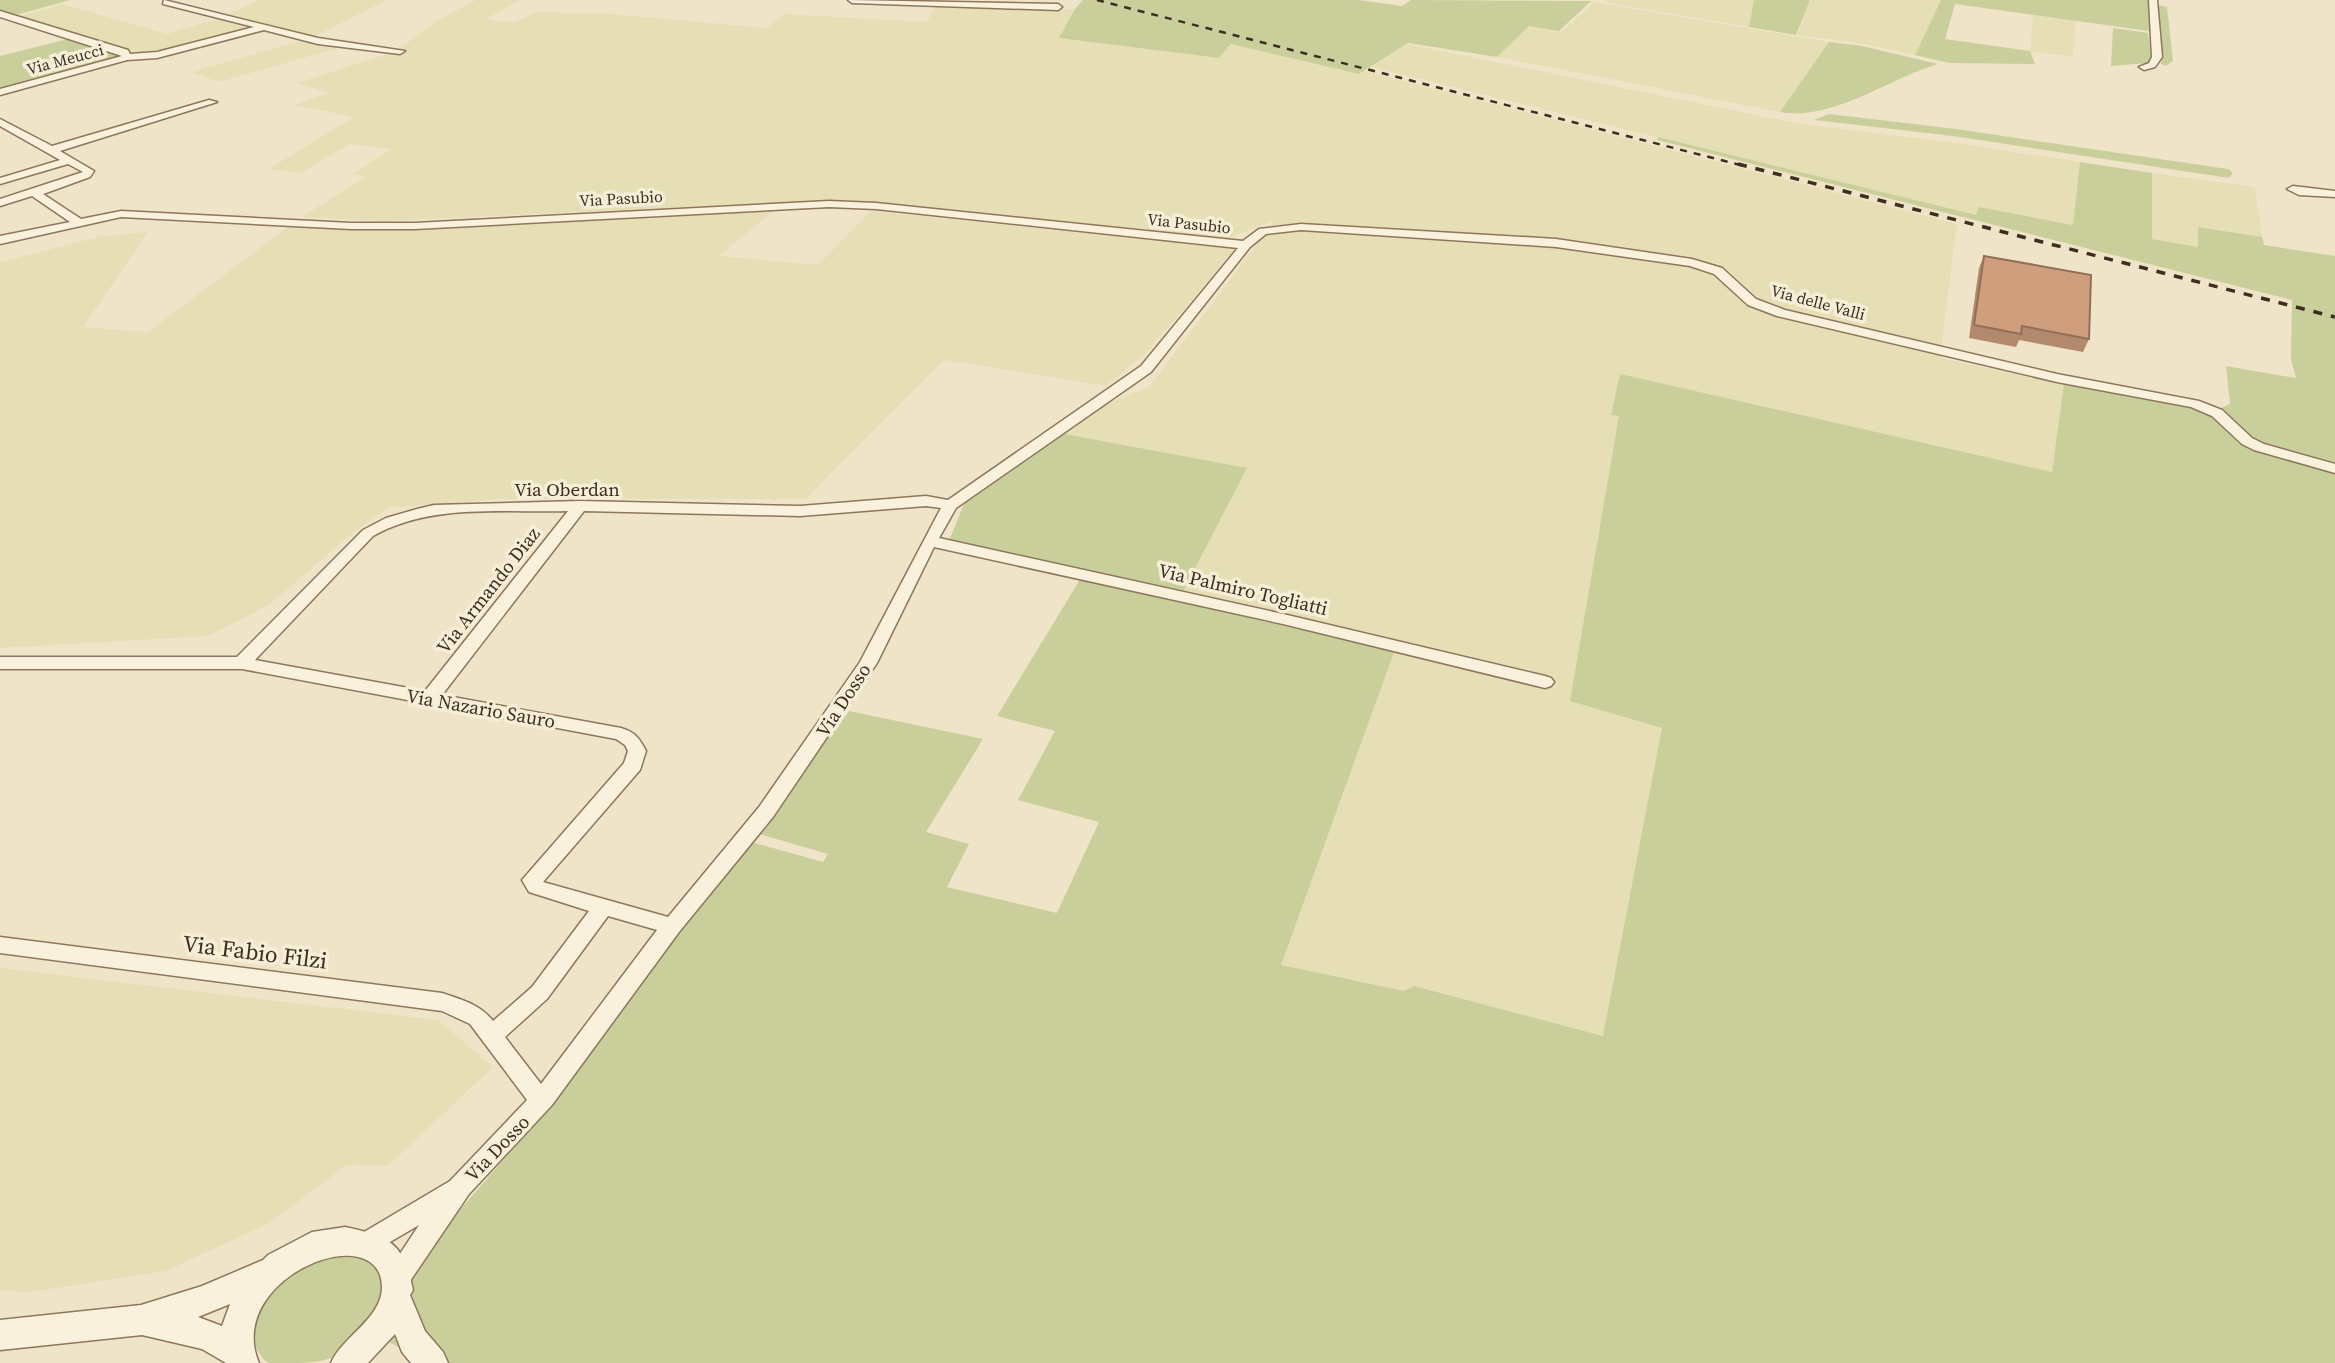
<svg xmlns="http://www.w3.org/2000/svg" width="2335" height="1363" font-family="'Source Serif 4',serif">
  <rect width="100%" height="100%" fill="#f0e4c8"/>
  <!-- farmland -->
  <g fill="#e6deb5">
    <polygon points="259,0 387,0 313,37 228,14"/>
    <polygon points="476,0 520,0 486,19 515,23 537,12 611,14 767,28 784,14 927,22 936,5 1075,9 1060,38 1219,58 1232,44 1359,74 1365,71 1957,224 1940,358 2202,415 2335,1363 496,1363 1054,920 1100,822 1056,730 1084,573 967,497 1104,405 1149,387 1275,220 1228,238 847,200 383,221 302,217 365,177 353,174 392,149 350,144 301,173 269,169 354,117 295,105 329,93 297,83 397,51 436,21"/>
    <polygon points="1607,0 1754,0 1749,27 1604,2"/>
    <polygon points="1810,0 1941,0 1915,55 1864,44 1797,35"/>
    <polygon points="1594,2 1829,42 1780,112 1497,57 1529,26 1563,31"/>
    <polygon points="62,4 167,34 216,19 252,28 161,51 140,53 20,16"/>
    <polygon points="2033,15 2076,21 2073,57 2030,51"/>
    <polygon points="304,40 345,46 219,82 191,72"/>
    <polygon points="1407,44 1795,123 1950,142 2080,162 2074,225 1980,208 1977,216 1371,67"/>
    <polygon points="2152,173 2255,187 2262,237 2199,227 2198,247 2152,239"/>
    <polygon points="776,209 719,256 818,265 871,211 1235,249 1145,354 1106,386 944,360 806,499 502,499 388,508 355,531 269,605 208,636 0,648 0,262 102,236 148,232 83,327 148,332 289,226 414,231"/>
    <polygon points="0,968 438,1020 493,1067 388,1166 347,1165 271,1222 166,1271 30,1292 0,1291"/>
  </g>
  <!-- green -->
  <g fill="#c9cf9b">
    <polygon points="0,0 70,0 16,15 0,10"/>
    <polygon points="1083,0 1358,0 1402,6 1411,0 1591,1 1559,31 1529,26 1497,57 1408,43 1359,74 1231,44 1219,58 1059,38 1075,9"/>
    <polygon points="1754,0 1810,0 1796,35 1749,27"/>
    <polygon points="1941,0 2148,0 2149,31 1955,4 1945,39 2030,51 2035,64 1949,63 1915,55"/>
    <polygon points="2157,5 2167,7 2173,61 2166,66 2161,64"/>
    <polygon points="2113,28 2148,33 2151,56 2148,63 2111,66"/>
    <polygon points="68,39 118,54 113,59 0,89 0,56"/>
    <path d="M1829,42L1862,46L1938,64C1890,78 1831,122 1780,112Z"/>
    <polygon points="1829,114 1956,129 2228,169 2233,173 2229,178 1953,136 1814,120"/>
    <path d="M1658,137L1976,215L1979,207L2073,225L2080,162L2152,173V239L2198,247V227L2262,237L2264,245L2335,256V1363H430L366,1331C338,1358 330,1363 291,1363C285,1363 275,1363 269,1363C264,1361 261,1356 258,1351C228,1305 337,1215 380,1273L445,1227L538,1120L661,950L751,842L823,862L828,854L756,833L839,716L845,717L849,711L983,739L926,832L969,844L947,887L1057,913L1099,822L1018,800L1055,731L997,716L1084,573L948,543L967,497L1059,433L1247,468L1178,601L1394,652L1281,965L1404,991L1414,986L1603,1036L1662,728L1570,701L1619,416L1611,415L1620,374L2052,472L2065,377L2215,411L2230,404L2226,366L2296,378L2291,359L2292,300L1657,140Z"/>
  </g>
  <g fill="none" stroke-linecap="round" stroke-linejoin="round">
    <!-- minor casing -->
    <g stroke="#8d765c" stroke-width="3">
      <g id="minor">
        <polygon points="164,0 318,38 405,51 400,54 318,44 264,30 157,58 127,60 0,95 0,89 122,56 0,17 0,11 128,50 130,54 157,52 254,27 163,4"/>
        <polygon points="848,0 1058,4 1062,7 1058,10 852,3"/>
        <polygon points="2149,0 2157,0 2162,57 2155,67 2144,70 2139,67 2149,63 2152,57"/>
        <path d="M209,100L217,102L60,151L94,171L90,177L43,194L81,219L121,211L351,223H415L829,201L876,203L1243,241L1259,229L1301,224L1556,239L1692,259L1722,268L1756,299L1785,310L2057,374L2199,401L2222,410L2252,438L2264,444L2335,464V473L2254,450L2242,444L2212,416L2191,407L2057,382L1777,316L1748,305L1714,274L1690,266L1556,247L1301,230L1266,234L1250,247L1151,372L956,508L939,538L1283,614L1545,676L1551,678L1554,682L1551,686L1545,688L1283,624L934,547L877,663L773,817L679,932L552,1105L469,1194L406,1287L397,1290L388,1287L384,1278L419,1225L368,1255L359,1251L356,1243L359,1235L450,1181L527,1100L470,1024L442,1011L0,953V937L442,993C462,1000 480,1004 493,1021L532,987L589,911L529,892L522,880L624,763L628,751L625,745L616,739L242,669H0V657H237L363,530L386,518L417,509L434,505L580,501L800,506L926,496L948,500L1141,366L1238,248L876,209L829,207L415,229H351L121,217L0,244V236L70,222L32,196L0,206V199L83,172L68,164L0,184V178L60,160L0,126V119L52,146ZM926,506L941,508L860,662L759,807L668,917L543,882L640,770L646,751C640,739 635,732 621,728L442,695L584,511L800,516ZM568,511L425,691L255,660L373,536C431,503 504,513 568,511ZM608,916L657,930L541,1084L505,1037L547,999Z"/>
        <polygon points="2293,186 2335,191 2335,197 2299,195 2287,189"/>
      </g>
    </g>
    <!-- tertiary casing -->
    <g stroke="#8d765c" stroke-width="3">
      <path id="tertiary" d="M345,1227C391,1237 403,1242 413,1290L410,1295L425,1331L443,1352L448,1363H411L402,1352L395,1334L368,1363H331C342,1337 381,1319 382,1288C382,1215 223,1277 259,1363H226L202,1349L142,1335L0,1350V1320L141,1305L202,1286L263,1260L268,1255L312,1232ZM230,1304L222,1326L198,1317Z"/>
    </g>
    <!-- minor -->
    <use href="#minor" fill="#faf1dc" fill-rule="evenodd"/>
    <!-- tertiary -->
    <use href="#tertiary" fill="#faf1dc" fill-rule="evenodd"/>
    <!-- rail-far1 -->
    <polyline stroke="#3d2e20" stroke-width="2.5" stroke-dasharray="7 7" stroke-linecap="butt" points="1097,0 1744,166"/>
    <!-- rail -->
    <polyline stroke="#3d2e20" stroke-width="3.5" stroke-dasharray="9 9" stroke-linecap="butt" points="1738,164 2335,317"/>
  </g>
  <!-- wall -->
  <polygon fill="#b2896c" points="1984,256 2089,339 2083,352 2019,340 2016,347 1969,338 1979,268"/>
  <!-- building -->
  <polygon fill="#cf9f7d" stroke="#916f58" stroke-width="2" points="1984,256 2091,275 2089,339 2022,326 2021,334 1974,325"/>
  <g text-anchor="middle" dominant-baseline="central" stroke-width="7" stroke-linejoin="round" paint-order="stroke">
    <!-- far-street labels -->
    <g font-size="16" fill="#3d2e20" stroke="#f7eed8">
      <text transform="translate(65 59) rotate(-15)">Via Meucci</text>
      <text transform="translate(621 198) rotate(-3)">Via Pasubio</text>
      <text transform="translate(1189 223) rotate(6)">Via Pasubio</text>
      <text transform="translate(1818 302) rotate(15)">Via delle Valli</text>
    </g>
    <!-- street labels -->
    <g font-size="19" fill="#3d2e20" stroke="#f7eed8">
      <text x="567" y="489">Via Oberdan</text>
      <text transform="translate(1243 589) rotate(13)">Via Palmiro Togliatti</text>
      <text transform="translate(488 590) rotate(-52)">Via Armando Diaz</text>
      <text transform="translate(843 700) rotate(-57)">Via Dosso</text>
      <text transform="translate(481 708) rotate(10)">Via Nazario Sauro</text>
      <text transform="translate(497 1148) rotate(-46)">Via Dosso</text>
    </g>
    <!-- near-street labels -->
    <g font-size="23" fill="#3d2e20" stroke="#f7eed8">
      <text transform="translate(255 952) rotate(7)">Via Fabio Filzi</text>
    </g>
  </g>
</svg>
